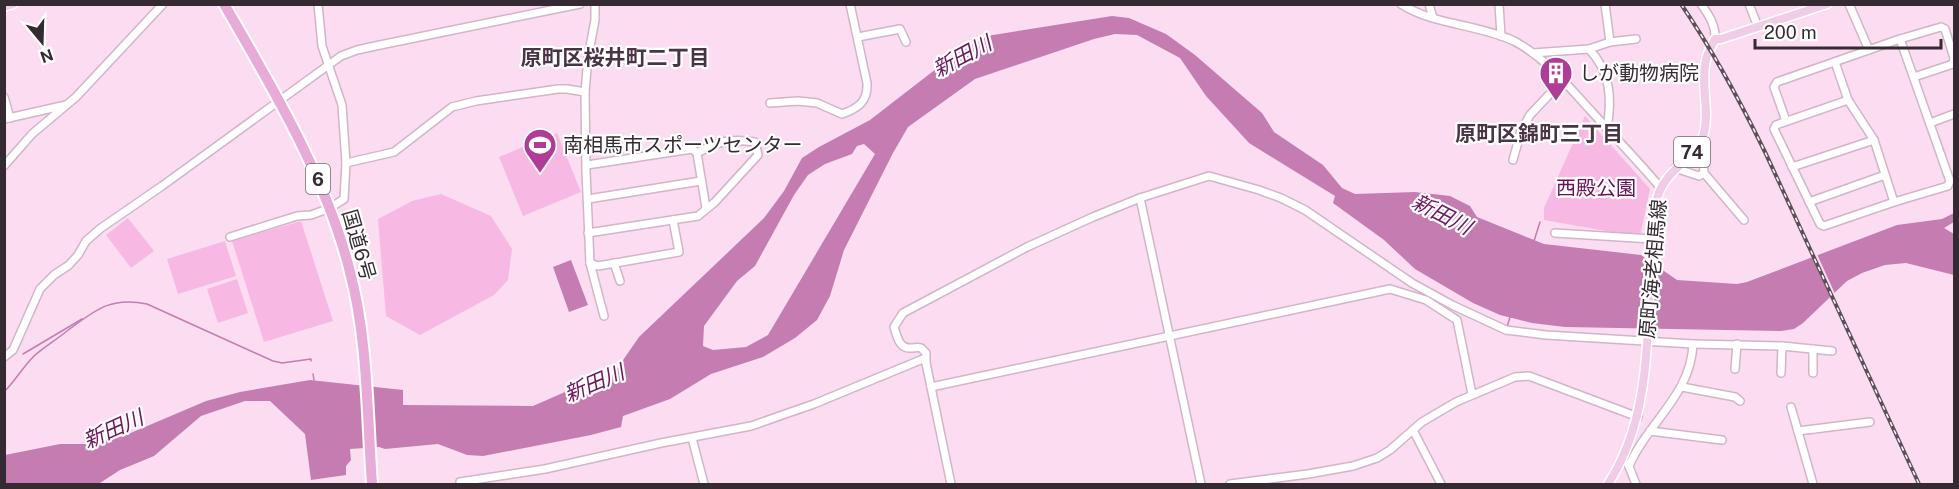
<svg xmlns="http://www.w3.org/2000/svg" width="1959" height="489" font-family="'Public Sans','Noto Sans JP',sans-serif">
  <rect width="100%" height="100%" fill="#fbdcf1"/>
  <!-- green -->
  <g fill="#f7b9e4">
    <polygon points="1585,116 1650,189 1640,237 1544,220 1544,208"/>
    <polygon points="557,133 581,192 523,216 499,157"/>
    <polygon points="441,194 491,216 512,249 508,280 494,295 420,335 386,316 378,219 412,201"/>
    <polygon points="128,218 154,251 131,268 106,235"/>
    <polygon points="301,221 333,321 264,342 232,241"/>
    <polygon points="225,241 236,276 178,294 167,259"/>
    <polygon points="237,279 248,313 218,323 207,289"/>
  </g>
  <!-- water -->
  <g fill="#c57db1" fill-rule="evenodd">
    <path d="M1112,16L1129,18L1166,34L1195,55L1262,113L1274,132L1323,165L1342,188L1355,194L1415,192L1450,196L1470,206L1477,217L1544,244L1641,255L1677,280L1737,284L1747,282L1897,225L1942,219L1954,213V222L1944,228L1954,234V275L1906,263L1885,265L1862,273L1847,281L1803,323L1794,329L1781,331L1565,327L1532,323L1500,315L1473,303L1415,269L1384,240L1333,203L1335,196L1249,143L1206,96L1180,58L1137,35L1115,34L1094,39L975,79L908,127L893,153L844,250L830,296L817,320L795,338L763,357L711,374L670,399L623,416L621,427L591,435L483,456L467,455L438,444L385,449L379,447L350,449L351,460L346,466V475L311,480L305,434L270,401H245L201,416L154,456L120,470L100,483L5,484V455L60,444H92L126,435L206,401L240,392L310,380L403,390V405L533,406L574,388L585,395L612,376L639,337L764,218L784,191L802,158L819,147L870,120L954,55L987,36ZM864,144L875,154L768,335L746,347L713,350L703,346L704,326L737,281L755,266L794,195L808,175L825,164L852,154L857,146Z"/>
    <polygon points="571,260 588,305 569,312 553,267"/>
  </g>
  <!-- pier -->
  <polygon fill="#fbdcf1" points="1816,252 1836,296 1832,299 1811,254"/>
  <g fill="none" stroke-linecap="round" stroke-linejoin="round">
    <!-- stream -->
    <g stroke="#c57db1" stroke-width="1.5">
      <polyline points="1534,241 1540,222"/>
      <polyline points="1507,327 1510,317"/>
      <polyline points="23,354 82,319"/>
      <polyline points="313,374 314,380"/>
      <path d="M4,392C15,381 23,367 34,356C44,347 56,340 67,331C94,311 110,296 147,304L273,361L282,363L311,359V361"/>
    </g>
    <!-- minor casing -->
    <g stroke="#d2b5c9" stroke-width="10">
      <g id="minor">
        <polyline points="318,4 322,46 342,105 346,163 344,199 333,206"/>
        <polyline points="595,4 595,20 588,57 585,92 586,171 590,263 604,316"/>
        <path d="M1401,4C1433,25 1478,24 1514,41C1545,57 1569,87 1592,112C1615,137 1638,161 1660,187"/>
        <polyline points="1429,4 1433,18"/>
        <polyline points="1499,4 1501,36"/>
        <polyline points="1605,4 1610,42"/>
        <path d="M1701,4C1709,15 1716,26 1715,39"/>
        <polyline points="1749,4 1758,27"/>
        <polyline points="1849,4 1869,50"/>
        <polyline points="858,37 900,29 906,42"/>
        <path d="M1589,49C1611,72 1612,99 1607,129"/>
        <polyline points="1533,53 1589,49 1610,42 1636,39"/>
        <polyline points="1835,62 1848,100 1874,140 1894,202"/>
        <polyline points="1914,77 1953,64 1954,59"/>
        <polyline points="4,97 10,118"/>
        <polyline points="1848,100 1776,125 1774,129 1820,224 1824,226 1894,202 1948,186 1950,181 1900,39"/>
        <path d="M770,103L798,101L817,103L842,114C859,108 868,101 867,83L850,4"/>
        <polyline points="4,119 66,105"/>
        <polyline points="1786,121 1774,87 1777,82 1900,39 1941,27 1945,29 1954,58"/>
        <polyline points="1930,123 1954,114"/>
        <polyline points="1702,140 1704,173"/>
        <polyline points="1513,160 1521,131 1530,115 1562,81"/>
        <polyline points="346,163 394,152 452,107 476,101 558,89 567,89 585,92"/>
        <polyline points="587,165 692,149 697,153 706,208"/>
        <polyline points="4,166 32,134 76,97 163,4"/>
        <polyline points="1792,167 1874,140"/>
        <polyline points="1675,168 1699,176 1704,173 1744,220"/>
        <polyline points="1140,198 1201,484"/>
        <polyline points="588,199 701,181"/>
        <polyline points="1809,202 1885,175"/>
        <path d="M588,233L698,216L715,202L758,155L755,142C730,138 719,141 697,153"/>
        <polyline points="1555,233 1652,239"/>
        <polyline points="230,237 297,216 311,215 322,211"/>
        <polyline points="590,263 598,266 679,252 673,220"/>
        <polyline points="614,263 620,281"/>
        <polyline points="1693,344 1782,346 1832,351"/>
        <polyline points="1813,349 1813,373"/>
        <polyline points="4,357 13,350 40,289 54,275 69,265 78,255 86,241 101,228 162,186 341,56 357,50 380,45 580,4"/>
        <path d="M926,363V353L921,348C918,347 915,348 911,348C899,349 897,336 894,327L903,313L1027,247L1093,217L1140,198L1209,176L1259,190L1281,198L1305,210L1412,283L1452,305L1506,330L1546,335L1693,344C1691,395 1648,422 1629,466"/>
        <polyline points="1735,369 1737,344"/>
        <polyline points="1781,373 1782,346"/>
        <polyline points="931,387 1390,289 1426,300 1457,320 1472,394"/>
        <polyline points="1682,387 1735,397 1740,401"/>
        <polyline points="1791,407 1813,484"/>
        <polyline points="1413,430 1441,484"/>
        <polyline points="1650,431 1722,440"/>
        <polyline points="1798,431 1870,422"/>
        <polyline points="692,438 704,484"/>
        <polyline points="1628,464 1636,484"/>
        <polyline points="460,484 460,482 545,469 661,443 751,426 814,404 923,359 926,363 951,484"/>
        <polyline points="1230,484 1308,474 1353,466 1377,458 1390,450 1422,422 1456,402 1515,377 1529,376 1537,379 1638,417"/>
      </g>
    </g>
    <!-- major casing -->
    <g stroke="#fff" stroke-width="11">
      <g id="major">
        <polyline points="4,7 13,4"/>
        <path d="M1608,484C1649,421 1647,345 1650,272C1651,248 1651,222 1657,199C1664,169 1698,158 1704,133C1710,110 1700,83 1706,60C1707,53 1712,46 1715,39H1721L1827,4"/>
      </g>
    </g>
    <!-- highway casing -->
    <g stroke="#fff" stroke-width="14">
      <path id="highway" d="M224,4C272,87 327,179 350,272C368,340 367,414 372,484"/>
    </g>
    <!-- minor -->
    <use href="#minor" stroke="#fff" stroke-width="7"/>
    <!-- major -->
    <use href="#major" stroke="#f1cce6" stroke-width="8"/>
    <!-- highway -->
    <use href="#highway" stroke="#e8aad6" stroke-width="10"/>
    <!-- rail casing -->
    <g stroke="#5d4e58" stroke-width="4">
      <path id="rail" d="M1681,4C1713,51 1740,101 1765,152L1919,484"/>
    </g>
    <!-- rail -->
    <use href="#rail" stroke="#fff" stroke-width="1.5" stroke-dasharray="4.5" stroke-linecap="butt"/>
  </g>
  <!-- icons -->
  <defs>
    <g id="building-pin" transform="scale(1.725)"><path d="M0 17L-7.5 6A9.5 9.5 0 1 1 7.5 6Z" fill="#af3c96" stroke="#fff"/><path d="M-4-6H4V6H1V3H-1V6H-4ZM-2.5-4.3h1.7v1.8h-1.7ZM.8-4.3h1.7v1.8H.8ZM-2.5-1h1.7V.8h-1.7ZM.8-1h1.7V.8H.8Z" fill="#fff"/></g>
    <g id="stadium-pin" transform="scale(1.725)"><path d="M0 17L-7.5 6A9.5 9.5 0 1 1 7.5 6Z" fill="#af3c96" stroke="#fff"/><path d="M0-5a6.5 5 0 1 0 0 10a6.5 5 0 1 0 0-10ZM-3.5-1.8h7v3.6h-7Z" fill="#fff"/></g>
  </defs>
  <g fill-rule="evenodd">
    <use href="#building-pin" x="1556" y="73"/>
    <use href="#stadium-pin" x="540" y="145"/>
  </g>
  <g text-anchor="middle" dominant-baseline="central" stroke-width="4.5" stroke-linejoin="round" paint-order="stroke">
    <!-- shield labels -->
    <g fill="#fff" stroke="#726a70" stroke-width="1.5">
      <rect x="1674" y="137" width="36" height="30" rx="4.5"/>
      <rect x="306" y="164" width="24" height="30" rx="4.5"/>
    </g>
    <g font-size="18" font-weight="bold" fill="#352a32">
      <text x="1692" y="152">74</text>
      <text x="318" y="179">6</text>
    </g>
    <!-- poi labels -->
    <g font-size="20" fill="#352a32" stroke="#fff" text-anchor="start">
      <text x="1579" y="73">しが動物病院</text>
      <text x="563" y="145">南相馬市スポーツセンター</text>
    </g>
    <!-- park labels -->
    <g font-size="20" fill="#681058" stroke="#fff">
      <text x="1596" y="188">西殿公園</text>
    </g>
    <!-- street labels -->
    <g font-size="20" fill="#352a32" stroke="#fff">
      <text transform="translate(359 245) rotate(74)">国道6号</text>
      <text transform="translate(1653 269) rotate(-85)">原町海老相馬線</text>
    </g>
    <!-- water labels -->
    <g font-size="21" font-style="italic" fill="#6c155b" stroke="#fff">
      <text transform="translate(962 56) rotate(-28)">新田川</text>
      <text transform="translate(1442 214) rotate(27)">新田川</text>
      <text transform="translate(594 383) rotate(-23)">新田川</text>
      <text transform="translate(113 429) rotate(-24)">新田川</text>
    </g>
    <!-- neighbourhood labels -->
    <g font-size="21" font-weight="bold" fill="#4a3344" stroke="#fff">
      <text x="615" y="57">原町区桜井町二丁目</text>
      <text x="1539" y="133">原町区錦町三丁目</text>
    </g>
  </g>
  <!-- border -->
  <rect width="1959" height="489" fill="none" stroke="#352a32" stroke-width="12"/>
  <!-- north arrow -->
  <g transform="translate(42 42) rotate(161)" stroke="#ffffff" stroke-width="4.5" paint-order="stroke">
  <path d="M0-4.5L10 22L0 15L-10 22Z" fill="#352a32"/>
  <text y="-9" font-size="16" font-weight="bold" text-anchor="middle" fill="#352a32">N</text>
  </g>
  <!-- scale -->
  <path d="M1755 39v9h186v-9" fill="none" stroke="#352a32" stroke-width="3"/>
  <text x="1764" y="39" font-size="18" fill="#352a32" stroke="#ffffff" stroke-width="4.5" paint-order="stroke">200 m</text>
</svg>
